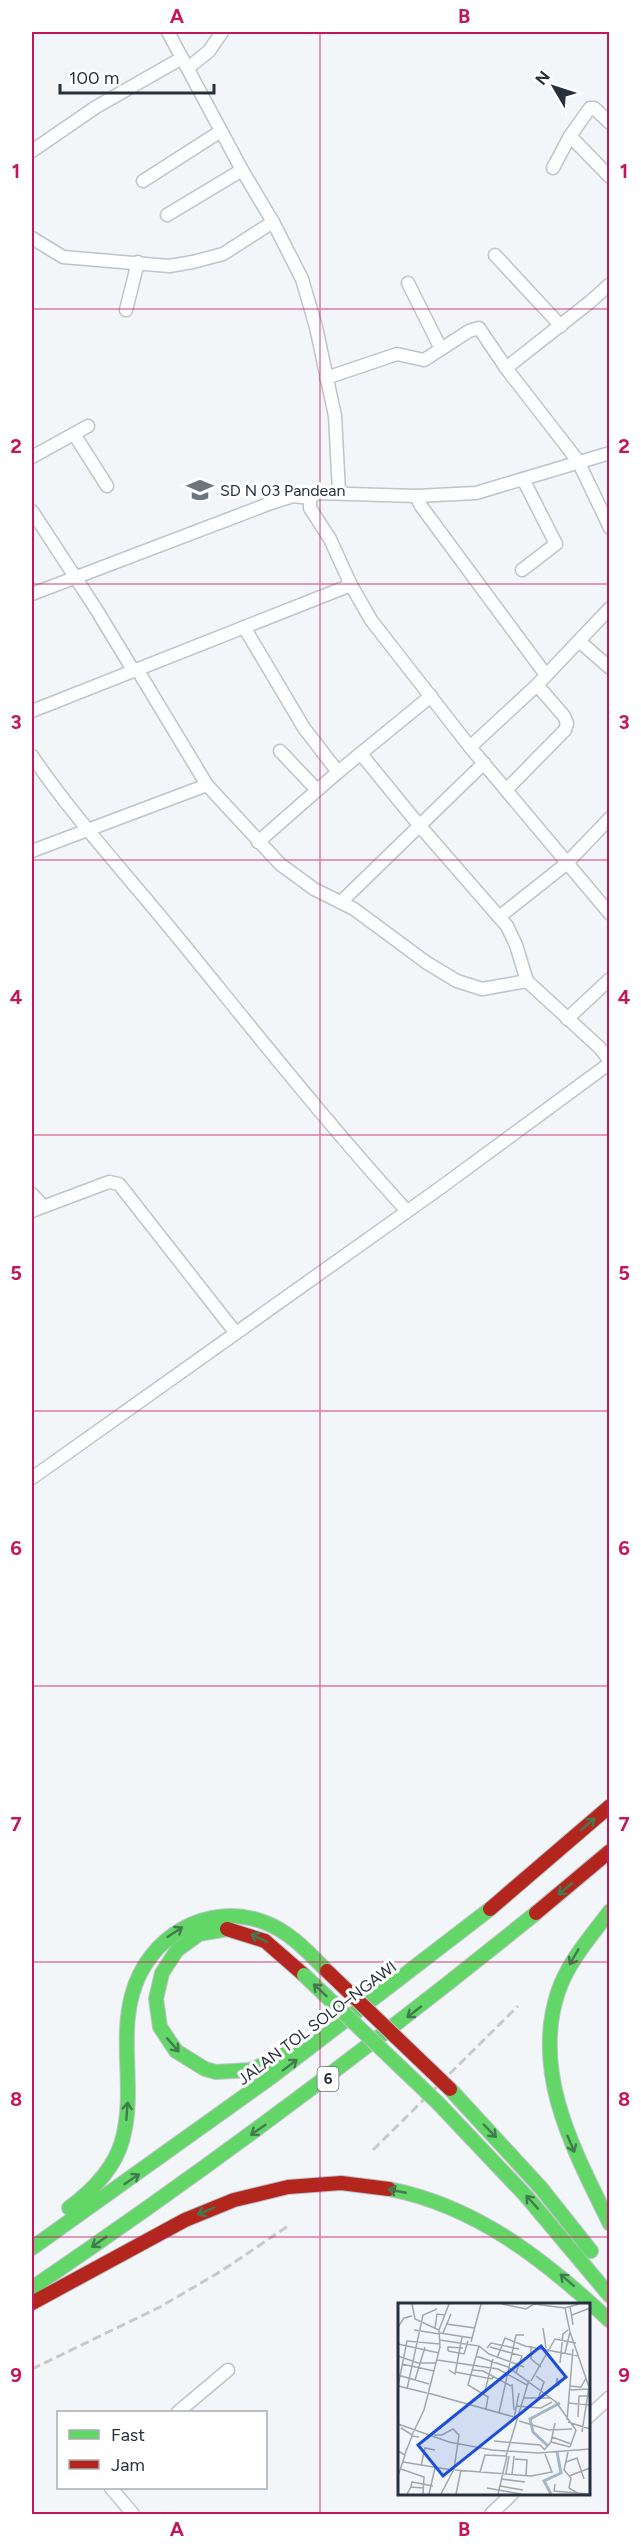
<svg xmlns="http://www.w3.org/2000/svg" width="641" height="2546" font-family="Figtree,sans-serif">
  <rect width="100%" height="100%" fill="#f3f6f8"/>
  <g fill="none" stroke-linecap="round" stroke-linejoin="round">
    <!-- street casing -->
    <g stroke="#bdc4ca" stroke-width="15">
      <g id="street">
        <polyline points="168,32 242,170 273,222 302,279 316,327 335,416 339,492"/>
        <polyline points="188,68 209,51 222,32"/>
        <polyline points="610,123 594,108 590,108 570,136 610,177"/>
        <polyline points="32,151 96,107 182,58"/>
        <polyline points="553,168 570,136"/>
        <polyline points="143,181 221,131"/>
        <polyline points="167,215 242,170"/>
        <polyline points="32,238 63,257 169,266 193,262 223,254 273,222"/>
        <polyline points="495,255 561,326"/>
        <polyline points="408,283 441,349"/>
        <polyline points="126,310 138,262"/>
        <polyline points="506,368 590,302 610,284"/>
        <polyline points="326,378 397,354 424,360 469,331 479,328 506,368 578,461 610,528"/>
        <polyline points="74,434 107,486"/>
        <polyline points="32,457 88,426"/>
        <polyline points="416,496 421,506 546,675"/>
        <polyline points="310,498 310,508 330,539 351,585 371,620 470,747 610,914"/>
        <polyline points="310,498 317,493 416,496 476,493 610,453"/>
        <polyline points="32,511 96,609 133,670"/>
        <polyline points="522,570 556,544 523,479"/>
        <polyline points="32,594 271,503 293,496 310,498"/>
        <polyline points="244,627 304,728 338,772"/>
        <polyline points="579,641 610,668"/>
        <polyline points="137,669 207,785 280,864 314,889 354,909 427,963 457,981 482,989 527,981"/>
        <polyline points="32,711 351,585"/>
        <polyline points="470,747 537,685 610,608"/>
        <polyline points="280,751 317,790"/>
        <polyline points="361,754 419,825 507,926 516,945 527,981 600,1048 610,1061"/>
        <path d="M32,756C75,819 127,875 175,934C251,1027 325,1121 406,1210"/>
        <polyline points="506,790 565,730 567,723 564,716 537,685"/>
        <polyline points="258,842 338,772 431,696"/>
        <polyline points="32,851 207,785"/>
        <polyline points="341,902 484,763"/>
        <polyline points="499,917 566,864 610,818"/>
        <polyline points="567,1019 610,979"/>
        <polyline points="32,1194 43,1206"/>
        <polyline points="32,1211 109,1182 119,1184 235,1332"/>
        <polyline points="32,1478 440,1188 610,1063"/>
        <polyline points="178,2412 228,2370"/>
        <polyline points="588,2417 610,2397"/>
        <polyline points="111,2488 133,2514"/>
        <polyline points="491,2514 512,2494"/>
      </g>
    </g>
    <!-- fast casing -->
    <g stroke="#bdc4ca" stroke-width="16">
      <g id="fast">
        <path d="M610,1911C591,1936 568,1962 558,1992C531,2074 575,2152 610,2224"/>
        <polyline points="227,1929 199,1934 177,1950 162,1973 156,1999 160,2027 176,2051 205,2069 216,2072 250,2070 272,2061 291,2049"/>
        <polyline points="450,2089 541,2188 591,2251"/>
        <polyline points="438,2103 527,2197 610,2296"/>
        <path d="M389,2189C477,2206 546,2261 610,2321"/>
        <path d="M69,2208C92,2191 114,2169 122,2141C136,2093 119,2043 132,1995C147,1937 208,1900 266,1923C290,1932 309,1953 327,1971"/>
        <polyline points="32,2248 274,2075 490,1909"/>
        <path d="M32,2288C206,2170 373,2045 536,1913"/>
      </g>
    </g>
    <!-- jam casing -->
    <g stroke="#bdc4ca" stroke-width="16">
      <g id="jam">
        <polyline points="490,1909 610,1806"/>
        <polyline points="536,1913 610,1851"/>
        <polyline points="227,1929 265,1941 304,1975"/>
        <polyline points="32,2303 185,2220 234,2200 288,2187 341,2183 389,2189"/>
      </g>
    </g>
    <!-- street -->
    <use href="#street" stroke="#fdfefe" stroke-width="12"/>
    <!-- fast -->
    <use href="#fast" stroke="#63d668" stroke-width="14"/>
    <!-- jam -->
    <use href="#jam" stroke="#b3261e" stroke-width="14"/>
    <!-- rail -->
    <g stroke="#c7c9ca" stroke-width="3" stroke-dasharray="9 4.5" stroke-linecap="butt">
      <polyline points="373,2150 518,2006"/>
      <polyline points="32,2369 160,2307 223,2270 288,2226"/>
    </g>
    <!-- fast-bridge casing -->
    <g stroke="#bdc4ca" stroke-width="16" stroke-linecap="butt">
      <polyline id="fast-bridge" points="304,1975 438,2103"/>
    </g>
    <!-- jam-bridge casing -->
    <g stroke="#bdc4ca" stroke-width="16" stroke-linecap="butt">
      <polyline id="jam-bridge" points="327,1971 450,2089"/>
    </g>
    <!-- fast-bridge -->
    <use href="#fast-bridge" stroke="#63d668" stroke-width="14"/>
    <!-- jam-bridge -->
    <use href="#jam-bridge" stroke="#b3261e" stroke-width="14"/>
  </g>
  <!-- one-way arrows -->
  <defs><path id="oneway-shaft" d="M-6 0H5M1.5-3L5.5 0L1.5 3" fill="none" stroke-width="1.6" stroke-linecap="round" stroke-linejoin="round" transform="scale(1.5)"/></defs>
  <g stroke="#417b4f">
    <use href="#oneway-shaft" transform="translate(588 1824) rotate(-41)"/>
    <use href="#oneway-shaft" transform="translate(565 1889) rotate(140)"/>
    <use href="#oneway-shaft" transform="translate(175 1932) rotate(-33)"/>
    <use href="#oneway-shaft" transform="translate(259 1938) rotate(-154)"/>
    <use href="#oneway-shaft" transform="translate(574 1957) rotate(120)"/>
    <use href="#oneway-shaft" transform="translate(320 1990) rotate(-137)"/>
    <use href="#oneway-shaft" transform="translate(414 2012) rotate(142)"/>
    <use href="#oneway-shaft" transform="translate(173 2045) rotate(49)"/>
    <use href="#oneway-shaft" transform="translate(290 2065) rotate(-37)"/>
    <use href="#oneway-shaft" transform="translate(127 2111) rotate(-86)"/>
    <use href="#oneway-shaft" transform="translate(258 2130) rotate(145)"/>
    <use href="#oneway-shaft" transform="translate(490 2131) rotate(46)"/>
    <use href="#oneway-shaft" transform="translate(571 2144) rotate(67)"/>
    <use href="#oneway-shaft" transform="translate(132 2179) rotate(-34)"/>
    <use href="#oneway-shaft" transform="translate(397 2191) rotate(-169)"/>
    <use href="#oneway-shaft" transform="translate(532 2202) rotate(-132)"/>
    <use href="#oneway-shaft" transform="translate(206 2211) rotate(157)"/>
    <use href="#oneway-shaft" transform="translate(99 2242) rotate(145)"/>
    <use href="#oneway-shaft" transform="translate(567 2280) rotate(-139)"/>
  </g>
  <!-- grid -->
  <path fill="none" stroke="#c2185b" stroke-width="1.5" stroke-opacity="0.55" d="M320,32V2514M32,309H610M32,584H610M32,860H610M32,1135H610M32,1411H610M32,1686H610M32,1962H610M32,2237H610"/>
  <!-- icons -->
  <defs>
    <g id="school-bare" transform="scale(2.07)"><path d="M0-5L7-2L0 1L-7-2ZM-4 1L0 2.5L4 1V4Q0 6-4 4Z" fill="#6e767d" stroke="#fff" stroke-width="2.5" paint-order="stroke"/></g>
  </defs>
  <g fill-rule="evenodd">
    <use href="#school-bare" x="200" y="490"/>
  </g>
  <g text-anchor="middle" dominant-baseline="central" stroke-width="6" stroke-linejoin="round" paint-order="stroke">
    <!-- shield labels -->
    <rect fill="#fff" stroke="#676f76" stroke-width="1.5" x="317.5" y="2067" width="21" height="24" rx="4.5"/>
    <g font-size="15" font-weight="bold" fill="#26313b">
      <text x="328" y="2079">6</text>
    </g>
    <!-- poi labels -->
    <g font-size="16" fill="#26313b" stroke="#fff" text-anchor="start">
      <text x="220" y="490">SD N 03 Pandean</text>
    </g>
    <!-- street labels -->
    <g font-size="16" fill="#26313b" stroke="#fff">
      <text transform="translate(317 2023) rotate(-37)">JALAN TOL SOLO–NGAWI</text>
    </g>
  </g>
  <!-- overview -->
  <g transform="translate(398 2303)">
    <rect width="192" height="192" fill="#f3f6f8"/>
    <path fill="none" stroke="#a2b6c8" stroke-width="3" d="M150,143L135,129L132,116L162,100M153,191L146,178L163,170L159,149"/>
    <path fill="none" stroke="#a1a7ac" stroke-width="1.5" d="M104,1L128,6L136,1L167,5L181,1M172,3L175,22M174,12L192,5M48,21L77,25M0,24L6,15L14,13M37,25L39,11L47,12M145,25L148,45M16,27L42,31M41,27L51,1M172,29L191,84L184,129M42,30L74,35M45,30L53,11M42,37L81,43L70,82L90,94L88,106M73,39L83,1M0,41L41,50M81,43L91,51L126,64M133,43V56L143,64M92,44L124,53L118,70M89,45L93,40L121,46M50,48L66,51L70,38M50,48V44L65,45M167,50L172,29L167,5M0,53L20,60H38M78,53L110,64L158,99L178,127L172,144M99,55L107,35L127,43L181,53M39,57L100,66L129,82M162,60L165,31L170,27M4,61L36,68M51,67L57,71L64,34M74,67L85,68L113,83M57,69L94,76L95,73M0,72L31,81M138,73L146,79L140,96M159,75L161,82L158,83ZM17,77L27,44M133,78L157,36L178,40M114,81L116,107M0,83L9,38L42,41M0,83L29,90M171,83L183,84L188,75M9,86L25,12L39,6M171,87L191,86M30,90L116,114M86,92L95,56M125,95H152M170,100L192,102M118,103L143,105L154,99M101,110L118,32H126M180,114L181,93H191M116,116L121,90M169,117L175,46M121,118L151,127L174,126M170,119L192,126M0,121L51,139L94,147L140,150L192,146M3,125L14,132L26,107L42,44L41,27L17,16L14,1M36,132H44L55,126L61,132L56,166L43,191M154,134L173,141M96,138L142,142L147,147M153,139L172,144M147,146L153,139L157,120M0,148L7,152L0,173M170,149L166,167L173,175L171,185L181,191M7,151L14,133L21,134M117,156L129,157L128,172M5,159L54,167M168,159L179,155L186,176M23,163L27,145L37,147M3,166L26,174L25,191M57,167L133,173L154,169L147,151M82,169L87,152L108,153L131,77M108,171L111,153M114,172L116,153M171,173L192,165M103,176L127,179M157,181L156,188L190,191M102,183L125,187M13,184L14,179L35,183M89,185L123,191M9,191L13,184L25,185M31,191L37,165M58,191L63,167M100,191L109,153"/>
    <path fill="#1d4ed8" fill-opacity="0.15" stroke="#1d4ed8" stroke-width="3" d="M143,43L168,74L45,173L20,142Z"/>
    <rect width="192" height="192" fill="none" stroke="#26313b" stroke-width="3"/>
  </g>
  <!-- border -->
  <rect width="641" height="2546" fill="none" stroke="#ffffff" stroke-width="66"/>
  <!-- legend -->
  <rect x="57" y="2411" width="210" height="78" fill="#ffffff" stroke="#a8adb1" stroke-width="1.5"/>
  <rect x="69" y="2430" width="30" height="9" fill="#63d668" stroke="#a8adb1" stroke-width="1.5"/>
  <text x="111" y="2441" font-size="18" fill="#26313b">Fast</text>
  <rect x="69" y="2460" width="30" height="9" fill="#b3261e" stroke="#a8adb1" stroke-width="1.5"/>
  <text x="111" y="2471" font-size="18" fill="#26313b">Jam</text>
  <!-- north arrow -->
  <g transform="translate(554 87) rotate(309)" stroke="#ffffff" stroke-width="4.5" paint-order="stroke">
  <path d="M0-4.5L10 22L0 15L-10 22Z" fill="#26313b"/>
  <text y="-9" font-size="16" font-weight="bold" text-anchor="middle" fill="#26313b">N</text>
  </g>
  <!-- scale -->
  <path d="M60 84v9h154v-9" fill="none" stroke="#26313b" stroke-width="3"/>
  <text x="69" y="84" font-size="18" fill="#26313b" stroke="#ffffff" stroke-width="4.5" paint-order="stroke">100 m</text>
  <rect x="33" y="33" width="575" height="2480" fill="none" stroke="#c2185b" stroke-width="2"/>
  <g font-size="20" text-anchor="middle" font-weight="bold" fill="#c2185b">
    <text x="177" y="23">A</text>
    <text x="464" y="23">B</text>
    <text x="16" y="178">1</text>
    <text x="624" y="178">1</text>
    <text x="16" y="453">2</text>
    <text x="624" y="453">2</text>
    <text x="16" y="729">3</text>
    <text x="624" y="729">3</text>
    <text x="16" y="1004">4</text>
    <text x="624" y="1004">4</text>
    <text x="16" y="1280">5</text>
    <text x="624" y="1280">5</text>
    <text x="16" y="1555">6</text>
    <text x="624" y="1555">6</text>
    <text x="16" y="1831">7</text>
    <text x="624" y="1831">7</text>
    <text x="16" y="2106">8</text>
    <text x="624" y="2106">8</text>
    <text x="16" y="2382">9</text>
    <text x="624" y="2382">9</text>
    <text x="177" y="2536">A</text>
    <text x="464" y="2536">B</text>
  </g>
</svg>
